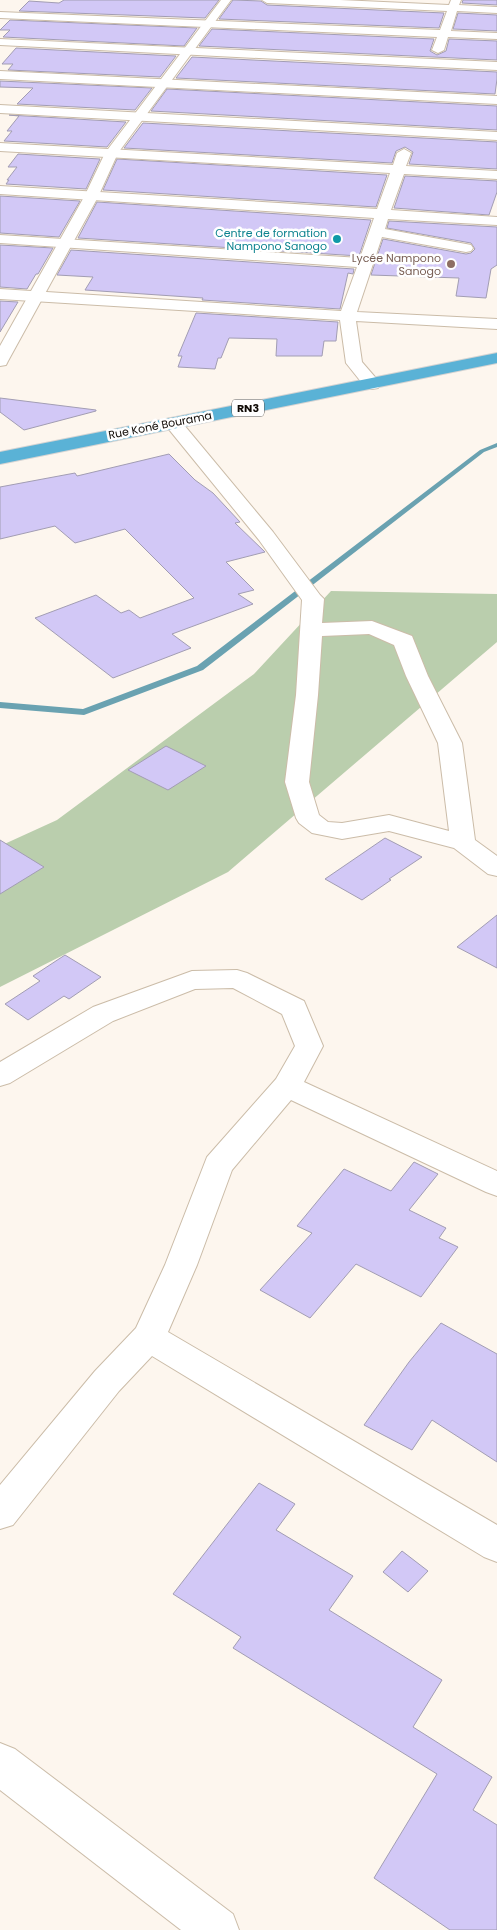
<svg xmlns="http://www.w3.org/2000/svg" width="497" height="1930" font-family="Poppins,sans-serif">
  <rect width="100%" height="100%" fill="#fdf6ee"/>
  <!-- green -->
  <polygon fill="#bacead" points="331,591 497,594 497,642 228,872 0,987 0,846 57,820 254,674"/>
  <g fill="none" stroke-linecap="round" stroke-linejoin="round">
    <!-- stream -->
    <polygon fill="#6aa2b1" fill-rule="evenodd" points="497,443 497,447 484,452 203,670 84,715 0,708 0,702 83,709 197,666 480,450"/>
  </g>
  <!-- building -->
  <g fill="#d2c8f6" stroke="#a29db3">
    <polygon points="64,0 219,0 205,18 19,11 29,1 59,3"/>
    <polygon points="233,0 261,1 267,5 444,13 439,28 219,19"/>
    <polygon points="463,0 497,0 497,5 462,3"/>
    <polygon points="458,13 497,15 497,31 453,29"/>
    <polygon points="10,20 197,28 184,46 3,37 10,30 0,30"/>
    <polygon points="212,29 434,39 430,51 437,55 446,51 449,39 497,41 497,60 199,46"/>
    <polygon points="16,48 176,56 160,77 8,70 13,64 2,64"/>
    <polygon points="192,57 497,72 497,79 495,94 176,78"/>
    <polygon points="0,81 152,88 135,110 17,104 33,88 0,87"/>
    <polygon points="167,89 497,106 497,130 151,111"/>
    <polygon points="9,115 126,122 107,147 4,141 12,131 7,131 19,116"/>
    <polygon points="143,123 497,142 497,169 409,164 413,152 405,147 396,151 392,163 124,148"/>
    <polygon points="18,154 100,159 86,189 6,184 9,180 7,180 17,167 8,167"/>
    <polygon points="117,159 387,175 376,207 103,190"/>
    <polygon points="405,176 497,181 497,192 489,215 394,208"/>
    <polygon points="0,196 80,201 59,237 0,233"/>
    <polygon points="97,202 371,220 359,256 78,238"/>
    <polygon points="389,221 497,227 497,265 491,269 486,298 456,296 459,278 371,275 383,239 466,254 471,253 475,249 471,243 387,228"/>
    <polygon points="0,245 53,248 38,274 36,274 27,289 0,287"/>
    <polygon points="71,250 354,269 353,274 348,273 340,309 202,300 203,298 85,290 93,277 57,275"/>
    <polygon points="0,301 18,302 0,332"/>
    <polygon points="196,313 338,322 336,341 324,341 322,356 276,356 277,339 229,338 221,358 218,358 215,369 178,367 182,356 178,356"/>
    <polygon points="0,398 96,410 96,411 24,430 0,412"/>
    <polygon points="169,454 195,480 213,493 240,522 235,523 265,552 226,562 254,590 238,594 253,604 172,634 191,648 113,678 35,618 96,595 121,613 129,610 140,618 194,598 125,529 75,543 55,526 0,539 0,487 75,473 77,476"/>
    <polygon points="166,746 206,766 168,790 128,770"/>
    <polygon points="385,838 422,857 389,879 391,880 362,900 325,879"/>
    <polygon points="0,840 44,867 0,894"/>
    <polygon points="497,915 497,968 457,947"/>
    <polygon points="65,955 101,977 69,999 64,996 28,1020 5,1004 40,981 33,976"/>
    <polygon points="414,1162 438,1174 409,1210 446,1228 439,1238 458,1247 421,1297 356,1264 310,1318 260,1290 312,1233 297,1226 344,1169 391,1191"/>
    <polygon points="441,1323 497,1354 497,1462 432,1420 412,1450 364,1425 409,1362"/>
    <polygon points="259,1483 295,1504 276,1530 353,1576 329,1610 442,1680 413,1727 492,1777 473,1810 497,1825 497,1930 450,1930 374,1878 437,1774 233,1648 241,1637 173,1594"/>
    <polygon points="402,1551 428,1571 408,1592 383,1572"/>
  </g>
  <g fill="none" stroke-linecap="round" stroke-linejoin="round">
    <!-- minor casing -->
    <g stroke="#cbbca8" stroke-width="2">
      <g id="minor">
        <polygon points="262,0 340,0 449,5 451,0 461,0 459,5 497,7 497,13 457,11 451,31 497,33 497,39 448,37 444,50 438,53 432,50 437,37 0,18 0,12 440,30 447,11 267,3"/>
        <polygon points="0,39 497,62 497,70 0,45"/>
        <polygon points="0,71 497,96 497,104 0,79"/>
        <polygon points="0,105 497,132 497,140 0,113"/>
        <polygon points="0,143 393,165 397,153 404,149 411,153 406,166 497,171 497,179 404,174 391,210 497,217 497,225 388,219 385,229 466,244 471,245 473,248 471,251 466,252 382,237 357,312 497,319 497,329 356,321 362,362 381,384 378,388 372,389 366,388 346,363 340,320 0,299 0,289 341,311 357,267 0,243 0,235 360,258 374,218 0,194 0,186 377,209 390,173 0,151"/>
        <path d="M173,418L179,419L273,532L320,595L324,599L322,623L372,621L412,636L428,676L462,743L475,840L497,856V876L488,874L454,848L389,831L342,839L312,833L299,823L296,818L285,782L296,695L302,600L259,540L167,427L164,423L167,419ZM369,634L394,645L406,676L438,743L449,831L389,815L342,823L328,822L319,815L309,782L318,695L322,636Z"/>
        <polygon points="237,970 247,973 304,1001 323,1046 304,1082 497,1171 497,1196 486,1192 291,1100 232,1170 197,1265 168,1332 497,1525 497,1562 484,1557 152,1356 119,1391 13,1525 0,1529 0,1485 95,1371 136,1328 165,1265 207,1157 276,1079 295,1046 282,1014 233,988 195,989 113,1021 10,1083 0,1086 0,1062 93,1007 192,971"/>
        <polygon points="0,1743 15,1749 233,1914 239,1930 181,1930 0,1790"/>
      </g>
    </g>
    <!-- tertiary casing -->
    <g stroke="#cbbca8" stroke-width="2">
      <polygon id="tertiary" points="221,0 231,0 118,153 98,197 8,361 6,365 0,366 0,346 84,197 105,153"/>
    </g>
    <!-- trunk casing -->
    <g stroke="#d4d3d2" stroke-width="2">
      <polygon id="trunk" points="497,353 497,363 0,464 0,452"/>
    </g>
    <!-- minor -->
    <use href="#minor" fill="#fff" fill-rule="evenodd"/>
    <!-- tertiary -->
    <use href="#tertiary" fill="#fff" fill-rule="evenodd"/>
    <!-- trunk -->
    <use href="#trunk" fill="#5ab2d6" fill-rule="evenodd"/>
  </g>
  <!-- markers -->
  <circle fill="#0f9aa8" stroke="#fff" stroke-width="2" cx="337" cy="239" r="5"/>
  <circle fill="#8d6e63" stroke="#fff" stroke-width="2" cx="451" cy="264" r="5"/>
  <g text-anchor="middle" dominant-baseline="central" stroke-width="5" stroke-linejoin="round" paint-order="stroke">
    <!-- far-culture labels -->
    <g font-size="11" fill="#0d838f" stroke="#fff" text-anchor="end">
      <text x="327" y="233">Centre de formation<tspan x="327" dy="13">Nampono Sanogo</tspan></text>
    </g>
    <!-- far-education labels -->
    <g font-size="11" fill="#785e54" stroke="#fff" text-anchor="end">
      <text x="441" y="258">Lycée Nampono<tspan x="441" dy="13">Sanogo</tspan></text>
    </g>
    <!-- shield labels -->
    <rect fill="#fff" stroke="#575450" stroke-width="1" x="232" y="399.5" width="32" height="17" rx="4"/>
    <g font-size="11" font-weight="bold" fill="#0f0a05">
      <text x="248" y="408">RN3</text>
    </g>
    <!-- far-street labels -->
    <g font-size="11" fill="#0f0a05" stroke="#fff">
      <text transform="translate(160 425) rotate(-11)">Rue Koné Bourama</text>
    </g>
  </g>
</svg>
